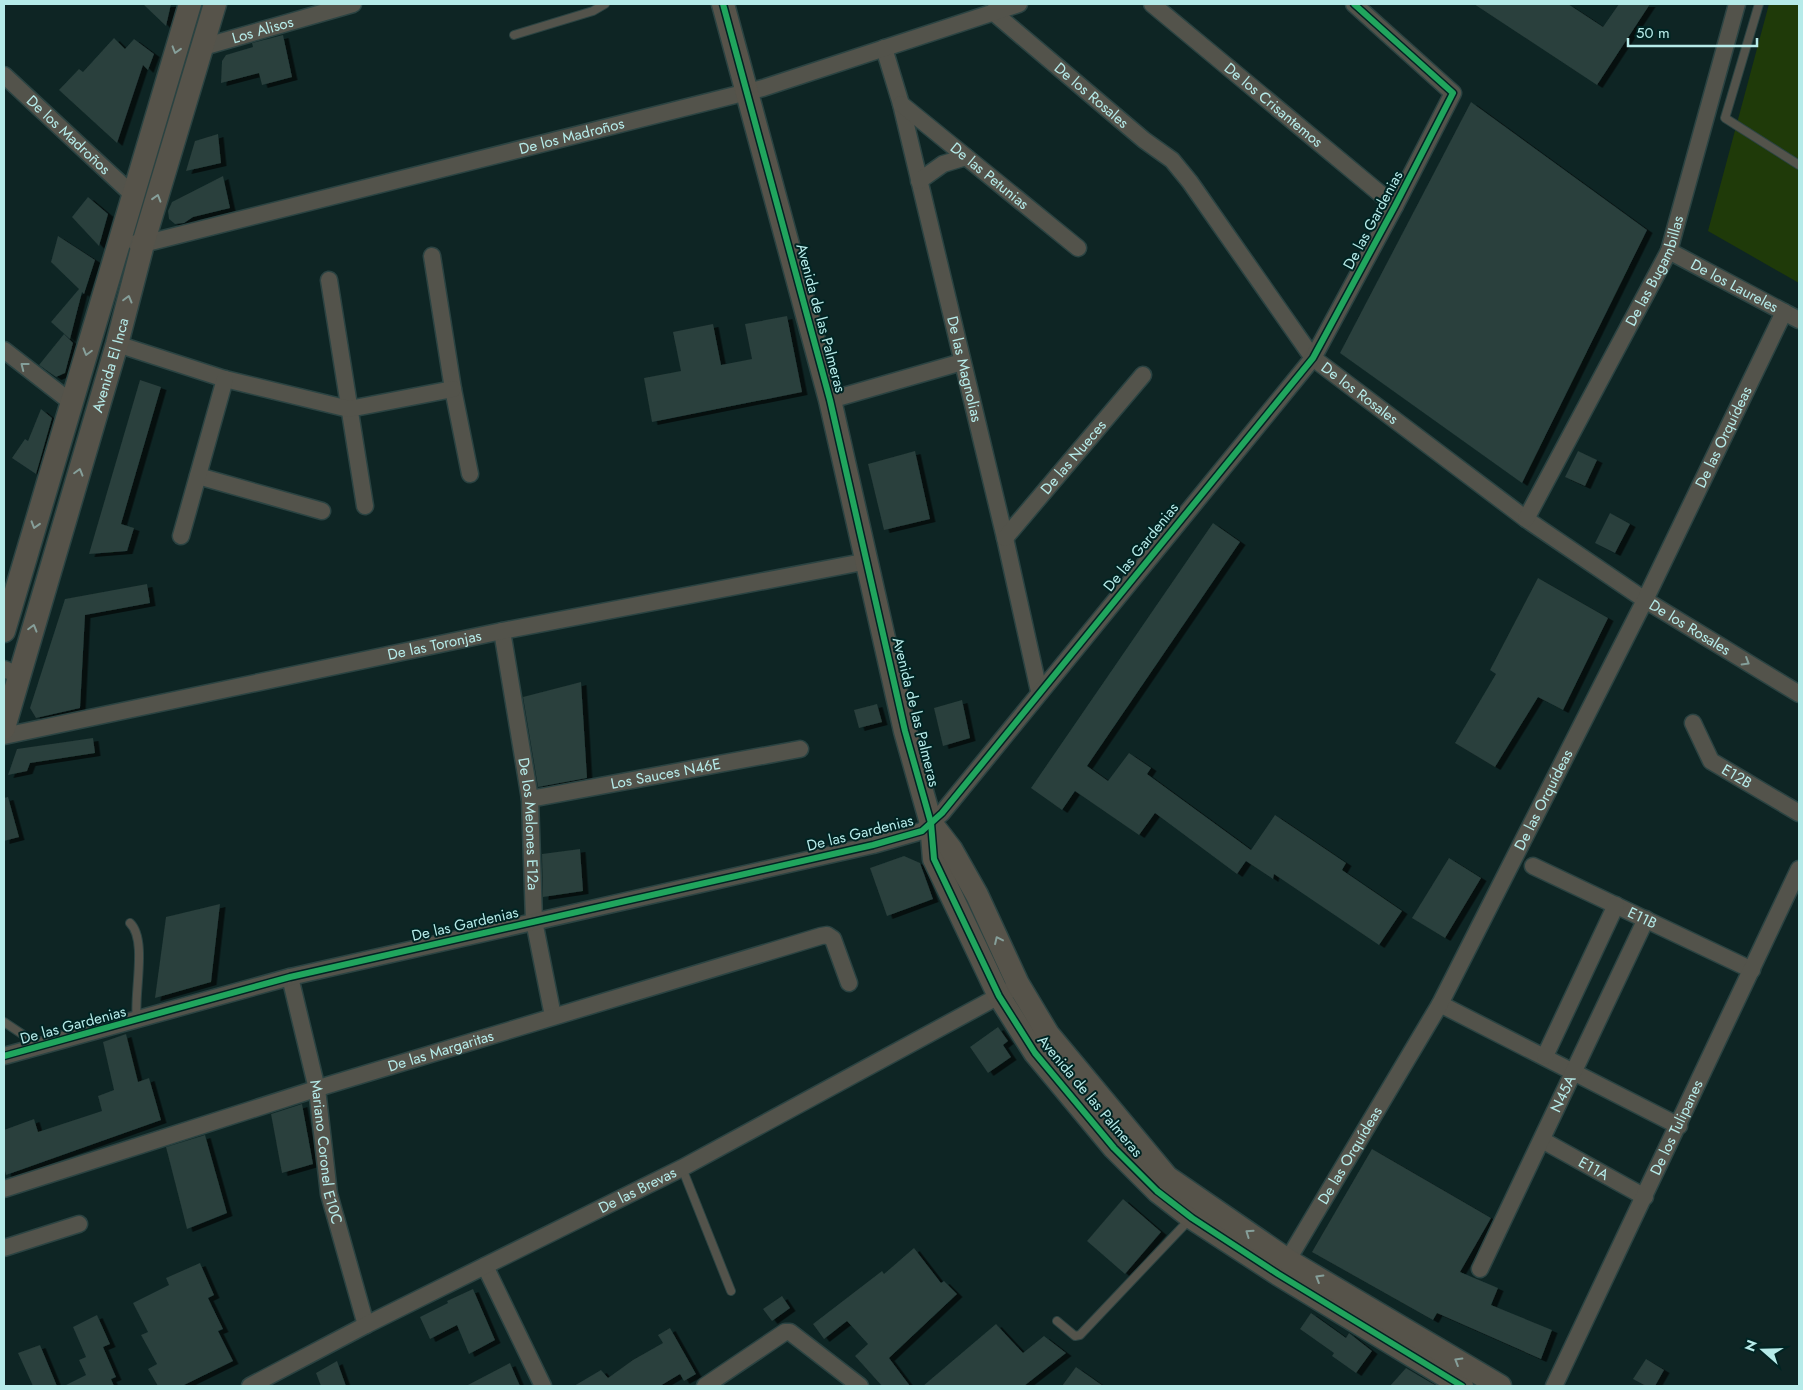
<svg xmlns="http://www.w3.org/2000/svg" width="1803" height="1390" font-family="Jost,sans-serif">
  <defs>
    <filter id="shadow"><feDropShadow dx="5.5" dy="3" stdDeviation="0" flood-color="#0009"/></filter>
  </defs>
  <rect width="100%" height="100%" fill="#0e2524"/>
  <!-- green -->
  <polygon fill="#1f3a09" points="1769,4 1799,4 1799,283 1708,231"/>
  <!-- building -->
  <g fill="#293f3c" filter="url(#shadow)">
    <polygon points="143,4 171,4 166,26"/>
    <polygon points="1474,4 1568,4 1603,27 1619,4 1650,4 1597,85"/>
    <polygon points="283,35 292,77 262,85 259,73 221,83 222,61 226,55 253,47 252,43"/>
    <polygon points="114,38 125,49 134,39 154,54 148,70 143,65 117,143 59,90 79,69 83,72"/>
    <polygon points="1471,102 1647,230 1522,483 1340,353"/>
    <polygon points="218,134 221,163 186,171 195,141"/>
    <polygon points="223,176 230,208 193,217 184,223 175,224 169,219 168,211 172,202"/>
    <polygon points="88,197 108,214 99,246 72,217"/>
    <polygon points="58,236 95,260 84,294 82,292 70,339 51,322 79,289 51,262"/>
    <polygon points="787,316 802,392 652,422 644,378 681,371 673,332 713,324 721,365 752,359 745,324"/>
    <polygon points="64,334 73,343 65,373 56,377 39,365"/>
    <polygon points="140,380 161,387 121,524 134,528 127,551 89,554"/>
    <polygon points="41,409 52,418 36,474 12,458 25,439 28,441"/>
    <polygon points="915,451 930,519 884,530 868,464"/>
    <polygon points="1578,451 1597,460 1585,486 1565,477"/>
    <polygon points="1610,513 1630,524 1615,553 1595,543"/>
    <polygon points="1213,523 1240,542 1087,766 1108,781 1129,753 1151,768 1147,774 1251,850 1275,815 1346,863 1342,870 1402,911 1379,945 1274,874 1273,879 1246,861 1237,874 1155,813 1139,835 1075,791 1062,810 1031,788"/>
    <polygon points="1538,578 1608,618 1563,710 1538,697 1495,767 1455,743 1496,674 1490,670"/>
    <polygon points="147,584 150,603 85,615 80,708 36,718 30,708 65,599"/>
    <polygon points="581,682 587,778 538,787 523,697"/>
    <polygon points="962,700 970,738 943,746 934,708"/>
    <polygon points="877,704 882,722 859,728 854,710"/>
    <polygon points="93,738 95,753 30,763 27,771 8,775 17,749"/>
    <polygon points="8,797 19,837 4,841 4,798"/>
    <polygon points="580,849 583,891 543,897 542,854"/>
    <polygon points="904,856 920,863 933,899 887,916 870,868"/>
    <polygon points="1449,858 1481,878 1445,938 1412,918"/>
    <polygon points="220,904 211,982 155,998 166,917"/>
    <polygon points="998,1027 1008,1041 1003,1045 1011,1057 988,1073 970,1047"/>
    <polygon points="126,1034 138,1082 149,1078 161,1120 6,1175 4,1167 4,1130 34,1119 38,1132 102,1111 98,1096 114,1090 103,1042"/>
    <polygon points="302,1104 313,1164 282,1173 271,1114"/>
    <polygon points="205,1135 227,1213 187,1229 166,1147"/>
    <polygon points="1372,1149 1491,1218 1460,1272 1498,1288 1491,1305 1552,1330 1541,1359 1437,1313 1433,1320 1312,1252"/>
    <polygon points="1123,1199 1161,1232 1125,1274 1087,1241"/>
    <polygon points="914,1248 941,1283 944,1281 957,1294 889,1358 910,1386 882,1386 855,1356 868,1344 847,1321 824,1339 813,1324 882,1271 884,1274"/>
    <polygon points="200,1263 214,1295 208,1298 223,1329 218,1331 233,1361 182,1386 158,1386 148,1369 157,1364 141,1335 148,1332 133,1303 169,1285 166,1278"/>
    <polygon points="473,1289 495,1340 469,1354 457,1325 430,1339 420,1317 448,1303 447,1301"/>
    <polygon points="782,1296 790,1308 772,1321 763,1309"/>
    <polygon points="1311,1313 1346,1338 1349,1333 1372,1351 1356,1373 1332,1356 1334,1353 1300,1329"/>
    <polygon points="97,1315 110,1344 103,1347 116,1377 111,1379 114,1386 64,1386 86,1375 79,1360 86,1357 73,1327"/>
    <polygon points="996,1324 1023,1353 1044,1336 1066,1353 1024,1386 923,1386"/>
    <polygon points="670,1328 696,1374 684,1381 680,1374 660,1386 574,1386 601,1370 608,1378 633,1360 663,1343 658,1335"/>
    <polygon points="40,1345 57,1386 33,1386 18,1353"/>
    <polygon points="1646,1359 1664,1370 1655,1386 1646,1386 1633,1379"/>
    <polygon points="337,1361 346,1386 321,1386 316,1373"/>
    <polygon points="510,1363 520,1386 466,1386"/>
    <polygon points="1076,1367 1103,1386 1062,1386"/>
    <polygon points="1406,1368 1428,1381 1437,1386 1390,1386"/>
  </g>
  <g fill="none" stroke-linecap="round" stroke-linejoin="round">
    <!-- lane casing -->
    <g stroke="#2b4342" stroke-width="10">
      <g id="lane">
        <polyline points="1759,4 1725,118 1799,165"/>
        <polyline points="514,35 593,11 605,4"/>
        <path d="M130,923C148,940 133,996 137,1020"/>
        <polyline points="4,1022 40,1046"/>
        <polyline points="682,1168 731,1291"/>
        <polyline points="1057,1321 1075,1336 1080,1335 1190,1219"/>
      </g>
    </g>
    <!-- street casing -->
    <g stroke="#2b4342" stroke-width="19">
      <g id="street">
        <path id="s1" d="M1152,4L1395,206"/>
        <path id="s2" d="M993,12L1144,140L1172,160L1190,182L1313,358L1526,519L1645,600L1799,694"/>
        <path id="s3" d="M203,47L353,4"/>
        <path id="s4" d="M884,48L901,104L1005,538L1039,691"/>
        <path id="s5" d="M4,75L133,195"/>
        <path id="s6" d="M901,104L1078,248"/>
        <polyline points="919,181 943,164 966,157"/>
        <path id="s7" d="M136,243L143,244L763,88L1019,4"/>
        <path id="s8" d="M1669,251L1799,320"/>
        <polyline points="432,256 453,389 470,474"/>
        <polyline points="329,280 365,506"/>
        <polyline points="117,344 225,379 349,409 453,389"/>
        <polyline points="4,350 72,403"/>
        <polyline points="830,400 962,362"/>
        <polyline points="198,476 322,511"/>
        <path id="s9" d="M1526,519L1669,251L1737,4"/>
        <polyline points="181,536 225,379"/>
        <path id="s10" d="M1005,538L1143,375"/>
        <path id="s11" d="M502,631L530,799L534,921L553,1016"/>
        <polyline points="4,669 19,675"/>
        <path id="s12" d="M1693,723L1711,761L1799,813"/>
        <path id="s13" d="M4,736L502,631L868,561"/>
        <path id="s14" d="M530,799L800,749"/>
        <path id="s15" d="M1533,866L1752,970"/>
        <path id="s16" d="M290,977L317,1089L329,1194L366,1325"/>
        <polyline points="1440,1004 1679,1126"/>
        <polyline points="4,1056 290,977 873,845 922,831 942,813 1313,358 1395,206 1453,93 1354,4"/>
        <polyline points="1545,1056 1616,905"/>
        <path id="s17" d="M1542,1140L1645,1197"/>
        <path id="s18" d="M4,1189L325,1086L821,936L827,935L833,939L849,983"/>
        <polyline points="4,1248 79,1224"/>
        <polyline points="485,1266 543,1386"/>
        <path id="s19" d="M1283,1268L1440,1004L1645,600L1784,312"/>
        <path id="s20" d="M1480,1269L1646,919"/>
        <path id="s21" d="M250,1386L366,1325L682,1168L1008,991"/>
        <polyline points="705,1386 785,1332 790,1332 860,1386"/>
        <path id="s22" d="M1554,1386L1799,869"/>
      </g>
    </g>
    <!-- secondary casing -->
    <g stroke="#2b4342" stroke-width="25">
      <g id="secondary">
        <polyline points="723,4 830,400 905,731 931,823 934,859 999,996 1035,1053 1114,1148 1157,1191 1192,1218 1278,1274 1462,1386"/>
        <polyline points="4,631 190,4"/>
        <path id="s23" d="M4,728L117,344L143,244L215,4"/>
        <polyline points="931,823 951,849 977,895 1018,984 1048,1034 1167,1177 1289,1261 1500,1386"/>
      </g>
    </g>
    <!-- lane -->
    <use href="#lane" stroke="#53534b" stroke-width="8"/>
    <!-- street -->
    <use href="#street" stroke="#53534b" stroke-width="16"/>
    <!-- secondary -->
    <use href="#secondary" stroke="#56534a" stroke-width="22"/>
    <!-- cycleway casing -->
    <g stroke="#002423" stroke-width="9">
      <g id="cycleway">
        <polyline points="723,4 830,400 905,731 931,823 934,859 999,996 1035,1053 1114,1148 1157,1191 1192,1218 1278,1274 1462,1386"/>
        <polyline points="4,1056 290,977 873,845 922,831 942,813 1313,358 1395,206 1453,93 1354,4"/>
      </g>
    </g>
    <!-- cycleway -->
    <use href="#cycleway" stroke="#20a55d" stroke-width="6"/>
  </g>
  <!-- one-way arrows -->
  <defs><path id="oneway-chevron" d="M-2-3.5L2.5 0L-2 3.5" fill="none" stroke-width="1.6" stroke-linecap="round" stroke-linejoin="round" transform="scale(1.25)"/></defs>
  <g stroke="#869f9a">
    <use href="#oneway-chevron" transform="translate(176 50) rotate(107)"/>
    <use href="#oneway-chevron" transform="translate(157 198) rotate(-73)"/>
    <use href="#oneway-chevron" transform="translate(128 299) rotate(-75)"/>
    <use href="#oneway-chevron" transform="translate(87 352) rotate(106)"/>
    <use href="#oneway-chevron" transform="translate(79 472) rotate(-74)"/>
    <use href="#oneway-chevron" transform="translate(35 525) rotate(107)"/>
    <use href="#oneway-chevron" transform="translate(33 628) rotate(-74)"/>
    <use href="#oneway-chevron" transform="translate(998 940) rotate(-115)"/>
    <use href="#oneway-chevron" transform="translate(1249 1233) rotate(-145)"/>
    <use href="#oneway-chevron" transform="translate(1319 1278) rotate(-149)"/>
    <use href="#oneway-chevron" transform="translate(1458 1361) rotate(-149)"/>
  </g>
  <g stroke="#849f9a">
    <use href="#oneway-chevron" transform="translate(24 366) rotate(-142)"/>
    <use href="#oneway-chevron" transform="translate(1746 662) rotate(31)"/>
  </g>
  <g text-anchor="middle" dominant-baseline="central" stroke-width="4" stroke-linejoin="round" paint-order="stroke">
    <!-- street labels -->
    <g font-size="15" fill="#b6ebe9" stroke="#002423">
      <text stroke="none"><textPath href="#s3" startOffset="62">Los Alisos</textPath></text>
      <text stroke="none"><textPath href="#s2" startOffset="129">De los Rosales</textPath></text>
      <text stroke="none"><textPath href="#s1" startOffset="158">De los Crisantemos</textPath></text>
      <text stroke="none"><textPath href="#s5" startOffset="88">De los Madroños</textPath></text>
      <text stroke="none"><textPath href="#s7" startOffset="449">De los Madroños</textPath></text>
      <text stroke="none"><textPath href="#s6" startOffset="114">De las Petunias</textPath></text>
      <text transform="translate(1373 220) rotate(-62)">De las Gardenias</text>
      <text stroke="none"><textPath href="#s9" startOffset="280">De las Bugambillas</textPath></text>
      <text stroke="none"><textPath href="#s8" startOffset="74">De los Laureles</textPath></text>
      <text transform="translate(821 318) rotate(75)">Avenida de las Palmeras</text>
      <text stroke="none"><textPath href="#s23" startOffset="378">Avenida El Inca</textPath></text>
      <text stroke="none"><textPath href="#s4" startOffset="331">De las Magnolias</textPath></text>
      <text stroke="none"><textPath href="#s2" startOffset="534">De los Rosales</textPath></text>
      <text stroke="none"><textPath href="#s19" startOffset="941">De las Orquídeas</textPath></text>
      <text stroke="none"><textPath href="#s10" startOffset="106">De las Nueces</textPath></text>
      <text transform="translate(1141 547) rotate(-51)">De las Gardenias</text>
      <text stroke="none"><textPath href="#s2" startOffset="939">De los Rosales</textPath></text>
      <text stroke="none"><textPath href="#s13" startOffset="440">De las Toronjas</textPath></text>
      <text transform="translate(916 712) rotate(76)">Avenida de las Palmeras</text>
      <text stroke="none"><textPath href="#s14" startOffset="138">Los Sauces N46E</textPath></text>
      <text stroke="none"><textPath href="#s12" startOffset="72">E12B</textPath></text>
      <text stroke="none"><textPath href="#s19" startOffset="536">De las Orquídeas</textPath></text>
      <text stroke="none"><textPath href="#s11" startOffset="195">De los Melones E12a</textPath></text>
      <text transform="translate(860 833) rotate(-14)">De las Gardenias</text>
      <text stroke="none"><textPath href="#s15" startOffset="121">E11B</textPath></text>
      <text transform="translate(465 924) rotate(-13)">De las Gardenias</text>
      <text transform="translate(73 1025) rotate(-15)">De las Gardenias</text>
      <text stroke="none"><textPath href="#s18" startOffset="458">De las Margaritas</textPath></text>
      <text stroke="none"><textPath href="#s20" startOffset="194">N45A</textPath></text>
      <text transform="translate(1090 1096) rotate(50)">Avenida de las Palmeras</text>
      <text stroke="none"><textPath href="#s22" startOffset="286">De los Tulipanes</textPath></text>
      <text stroke="none"><textPath href="#s16" startOffset="179">Mariano Coronel E10C</textPath></text>
      <text stroke="none"><textPath href="#s19" startOffset="131">De las Orquídeas</textPath></text>
      <text stroke="none"><textPath href="#s17" startOffset="59">E11A</textPath></text>
      <text stroke="none"><textPath href="#s21" startOffset="434">De las Brevas</textPath></text>
    </g>
  </g>
  <!-- border -->
  <rect width="1803" height="1390" fill="none" stroke="#b6ebe9" stroke-width="10"/>
  <!-- north arrow -->
  <g transform="translate(1763 1350) rotate(290)" stroke="#002423" stroke-width="4" paint-order="stroke">
  <path d="M0-4L9 19L0 12L-9 19Z" fill="#b6ebe9"/>
  <text y="-8" font-size="14" font-weight="bold" text-anchor="middle" fill="#b6ebe9">N</text>
  </g>
  <!-- scale -->
  <path d="M1628 38v8h129v-8" fill="none" stroke="#b6ebe9" stroke-width="2.5"/>
  <text x="1636" y="38" font-size="15" fill="#b6ebe9" stroke="#002423" stroke-width="4" paint-order="stroke">50 m</text>
</svg>
